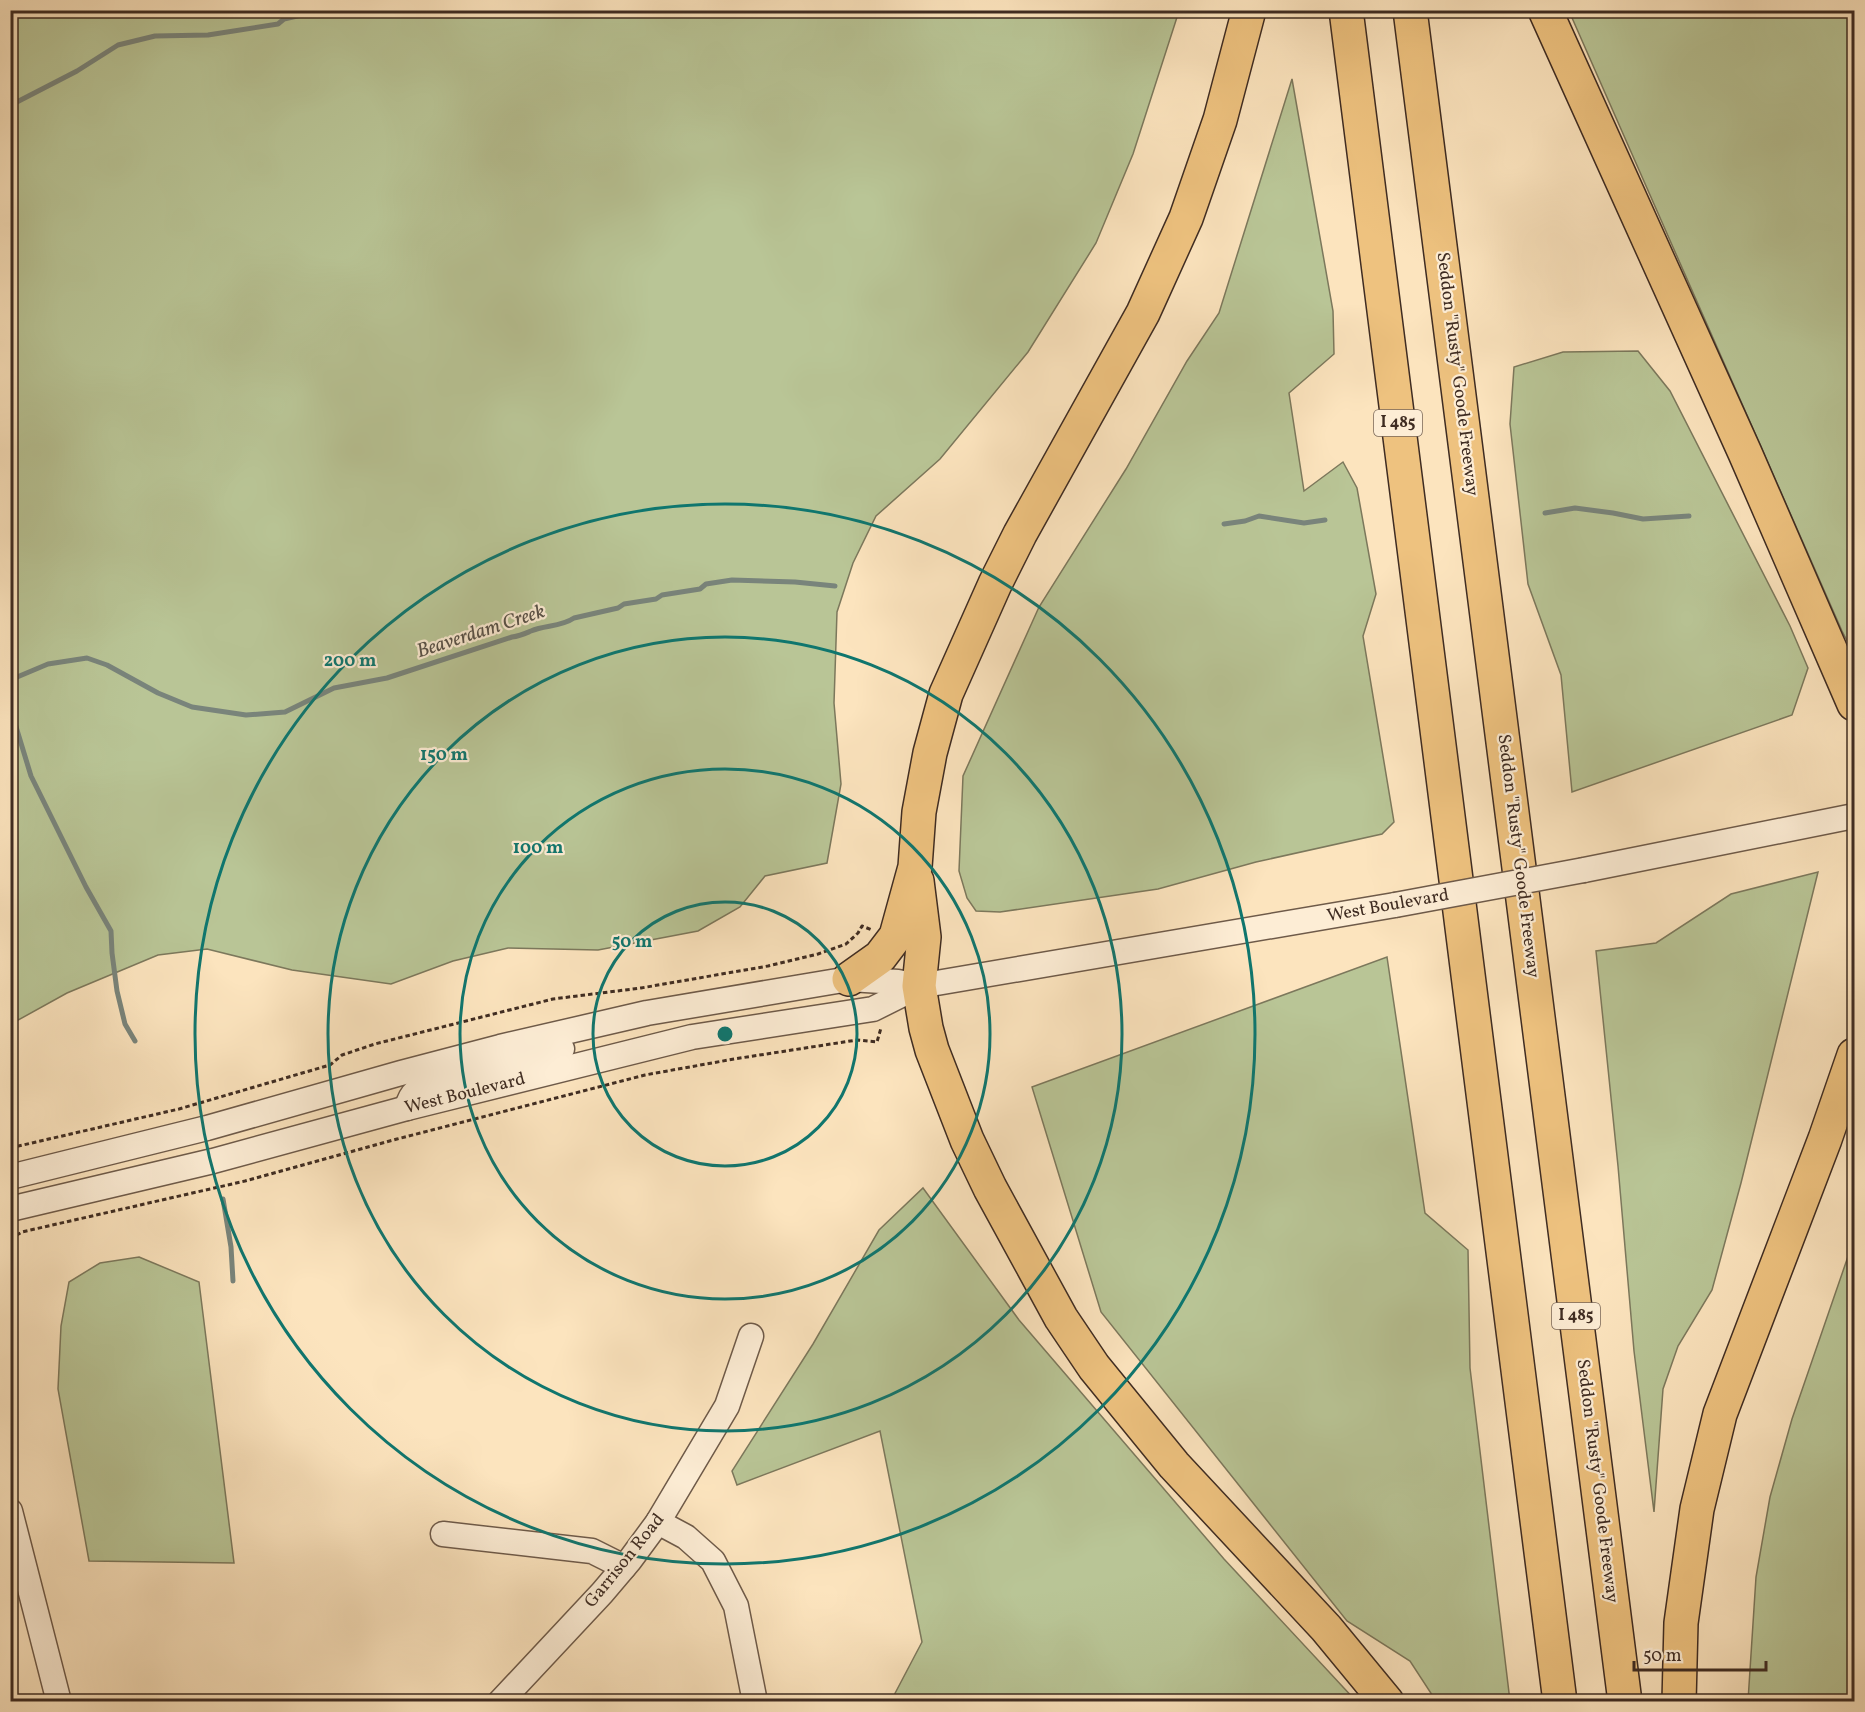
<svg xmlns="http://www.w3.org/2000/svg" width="1865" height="1712" font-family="Vollkorn,serif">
  <rect width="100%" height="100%" fill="#fce4be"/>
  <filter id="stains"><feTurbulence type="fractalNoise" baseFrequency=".00333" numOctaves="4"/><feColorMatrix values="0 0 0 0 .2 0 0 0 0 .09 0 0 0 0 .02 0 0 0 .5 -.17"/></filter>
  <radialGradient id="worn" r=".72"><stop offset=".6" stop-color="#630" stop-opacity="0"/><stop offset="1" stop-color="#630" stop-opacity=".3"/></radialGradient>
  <!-- green -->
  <g fill="#b9c596" stroke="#7c785c" stroke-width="1.5">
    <polygon points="11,10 1179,11 1133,154 1096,243 1028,352 940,459 876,516 853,563 837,612 834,703 841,784 827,863 765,876 740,907 698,931 598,950 508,948 453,961 391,984 292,970 207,949 158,955 67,993 11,1024"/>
    <polygon points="1569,11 1854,11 1854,654 1842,631"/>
    <polygon points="1292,79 1333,311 1334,354 1289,393 1304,491 1343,462 1357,488 1376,594 1363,636 1394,822 1382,834 1256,862 1158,889 1000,912 976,911 967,898 959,871 963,776 1039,607 1126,469 1187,361 1219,313"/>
    <polygon points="1638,351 1670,391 1790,626 1808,668 1792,715 1572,792 1561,675 1528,584 1510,424 1514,367 1563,352"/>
    <polygon points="1818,872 1741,1183 1712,1290 1678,1346 1663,1389 1654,1512 1634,1351 1618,1166 1596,951 1656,943 1731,894"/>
    <polygon points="1387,957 1425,1213 1468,1250 1470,1368 1510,1701 1436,1701 1410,1661 1347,1621 1101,1312 1032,1087"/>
    <polygon points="923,1188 1019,1320 1224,1559 1356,1701 891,1701 922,1642 880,1431 737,1485 732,1471 813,1344 879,1230"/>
    <polygon points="1854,1239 1854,1701 1748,1701 1756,1577 1770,1497 1792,1419"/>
    <polygon points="139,1257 199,1282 234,1563 89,1561 58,1389 61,1326 69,1282 100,1263"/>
  </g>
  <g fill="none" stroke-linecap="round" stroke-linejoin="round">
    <!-- stream -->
    <g stroke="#79847b" stroke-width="5">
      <polyline points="10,108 13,104 77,71 118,45 155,36 208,35 278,24 284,19 324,10"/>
      <polyline points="1545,513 1575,508 1613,513 1643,519 1689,516"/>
      <polyline points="1224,524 1245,521 1259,516 1304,523 1325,520"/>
      <path d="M10,680L48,664L87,658L107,665L158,693L192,707L246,715L285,712L334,688L387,678L512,637C520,636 524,634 531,631C545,625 561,627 574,618L618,608L624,604L656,599L662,595L700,589L706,584L732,580L795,582L835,586"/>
      <polyline points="10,707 31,776 86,887 111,931 112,953 117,991 125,1024 135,1041"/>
      <polyline points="223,1199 231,1247 233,1281"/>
    </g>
    <!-- minor casing -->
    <g stroke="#6e5a49" stroke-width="27">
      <g id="minor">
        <polyline points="1584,870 1854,816"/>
        <path d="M407,1108C411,1090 420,1088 435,1082L562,1049"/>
        <polyline points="10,1177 207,1128 401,1073 500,1047 647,1013 849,979 898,982 919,986"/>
        <polyline points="10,1209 213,1161 407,1108 692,1037 873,1009 919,986 1395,905"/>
        <polyline points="10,1511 59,1702"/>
        <polyline points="658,1522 686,1537 713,1561 736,1606 755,1702"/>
        <polyline points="443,1534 592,1551 624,1567"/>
        <polyline points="500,1702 602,1593 630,1560 658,1522 727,1406 751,1336"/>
      </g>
    </g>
    <!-- highway casing -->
    <g stroke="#3f2c22" stroke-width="36">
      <g id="highway">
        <polyline points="1346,10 1560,1702"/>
        <polyline points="1410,10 1625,1702"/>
        <polyline points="1545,10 1745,453 1854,704"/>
        <polyline points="917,881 924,937 919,986 926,1028 932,1050 967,1140 990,1188 1061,1318 1094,1367 1174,1465 1326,1628 1387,1702"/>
        <polyline points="849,979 880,957 896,936 915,867 919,812 930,753 946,694 995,584 1020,534 1143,313 1186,218 1220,120 1249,10"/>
        <polyline points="1679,1702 1681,1623 1697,1509 1720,1414 1825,1139 1854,1055"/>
      </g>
    </g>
    <!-- path -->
    <g stroke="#3f2c22" stroke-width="3" stroke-dasharray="4.5 3" stroke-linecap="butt">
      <polyline points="10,1148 179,1109 323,1067 330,1065 342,1055 375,1044 553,999 641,988 768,966 818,954 846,944 858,933 862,926 872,930"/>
      <polyline points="10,1239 22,1232 245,1181 397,1139 645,1075 734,1059 857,1040 877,1042 881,1028"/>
    </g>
    <!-- minor -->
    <use href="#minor" stroke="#fdedd5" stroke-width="24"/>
    <!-- highway -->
    <use href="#highway" stroke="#eec27f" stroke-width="33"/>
    <!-- minor-bridge casing -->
    <g stroke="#6e5a49" stroke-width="27" stroke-linecap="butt">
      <polyline id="minor-bridge" points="1395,905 1584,870"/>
    </g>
    <!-- minor-bridge -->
    <use href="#minor-bridge" stroke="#fdedd5" stroke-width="24"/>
  </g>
  <!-- distance rings -->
  <g fill="none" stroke="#0f766e" stroke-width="3">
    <circle cx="725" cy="1034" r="132"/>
    <circle cx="725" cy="1034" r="265"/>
    <circle cx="725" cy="1034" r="397"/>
    <circle cx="725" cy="1034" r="530"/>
  </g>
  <g text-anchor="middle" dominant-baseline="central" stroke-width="4.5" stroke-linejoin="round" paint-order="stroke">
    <!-- shield labels -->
    <g fill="#fdedd5" stroke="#786658" stroke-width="1.5">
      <rect x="1374" y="410" width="48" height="26" rx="4.5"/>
      <rect x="1552" y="1303" width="48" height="26" rx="4.5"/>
    </g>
    <g font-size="16" font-weight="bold" fill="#3f2c22">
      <text x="1398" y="423">I 485</text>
      <text x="1576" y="1316">I 485</text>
    </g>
    <!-- street labels -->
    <g font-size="18" fill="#3f2c22" stroke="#fdedd5">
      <text transform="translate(1457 374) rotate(83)">Seddon "Rusty" Goode Freeway</text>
      <text transform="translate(1518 856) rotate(83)">Seddon "Rusty" Goode Freeway</text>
      <text transform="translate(1388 906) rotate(-10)">West Boulevard</text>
      <text transform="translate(465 1094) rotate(-14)">West Boulevard</text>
      <text transform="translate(1597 1481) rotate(83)">Seddon "Rusty" Goode Freeway</text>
      <text transform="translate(625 1561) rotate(-51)">Garrison Road</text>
    </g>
    <!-- water labels -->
    <g font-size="20" font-style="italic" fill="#575047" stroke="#fdedd5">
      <text transform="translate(481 632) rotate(-18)">Beaverdam Creek</text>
    </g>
  </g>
  <circle cx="725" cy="1034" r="9" fill="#0f766e" stroke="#fdedd5" stroke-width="3"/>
  <g font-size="18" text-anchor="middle" font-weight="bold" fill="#0f766e" stroke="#fdedd5" stroke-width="4.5" stroke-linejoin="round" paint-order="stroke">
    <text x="350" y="666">200 m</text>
    <text x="444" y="760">150 m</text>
    <text x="538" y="853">100 m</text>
    <text x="632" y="947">50 m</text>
  </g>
  <!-- margin -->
  <rect width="1865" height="1712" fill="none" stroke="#fce4be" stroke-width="36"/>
  <rect x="12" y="12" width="1841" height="1688" fill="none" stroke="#3f2c22" stroke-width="3"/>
  <rect x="18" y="18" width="1829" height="1676" fill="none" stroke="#3f2c22" stroke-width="1.5"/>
  <!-- scale -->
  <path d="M1634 1661v9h132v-9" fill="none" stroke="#3f2c22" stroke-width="3"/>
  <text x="1643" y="1661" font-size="18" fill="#3f2c22" stroke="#fdedd5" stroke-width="4.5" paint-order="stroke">50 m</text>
  <rect width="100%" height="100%" filter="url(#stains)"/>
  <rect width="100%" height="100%" fill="url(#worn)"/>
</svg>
